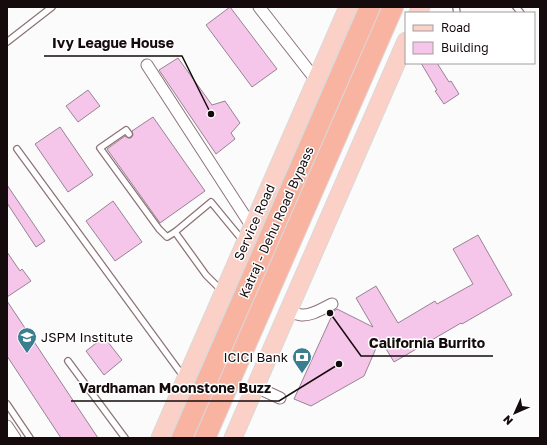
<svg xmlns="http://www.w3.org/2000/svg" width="547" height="445" font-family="'Golos Text',sans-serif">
  <rect width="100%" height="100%" fill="#fbfbfb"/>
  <!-- building -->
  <g fill="#f6c6ea" stroke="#988392">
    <polygon points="230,7 277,69 252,87 206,25"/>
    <polygon points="178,58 212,105 225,101 240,123 231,133 235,139 216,154 159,70"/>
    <polygon points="421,63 437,63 449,82 451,81 459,94 444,104 435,91 437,90"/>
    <polygon points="88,90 100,106 78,122 66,106"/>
    <polygon points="153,117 205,191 160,223 107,149 125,136 128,138 131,138 133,135 132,131"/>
    <polygon points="60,127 93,175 68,192 35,144"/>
    <polygon points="7,185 45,241 36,247 7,203"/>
    <polygon points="113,201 142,242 115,261 86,221"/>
    <polygon points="478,235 512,295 462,324 461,323 394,362 380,339 364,376 311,406 294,399 334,311 337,309 373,327 356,298 376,286 398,323 435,301 437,304 473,284 453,249"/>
    <polygon points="7,252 20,271 22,269 31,281 7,297"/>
    <polygon points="7,301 98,438 61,438 7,356"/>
    <polygon points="104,337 122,360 104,375 86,351"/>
  </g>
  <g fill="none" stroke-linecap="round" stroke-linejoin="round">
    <!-- lane casing -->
    <g stroke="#8d7377" stroke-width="8">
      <g id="lane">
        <polyline points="456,7 457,13"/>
        <polyline points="516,7 521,13"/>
        <polyline points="7,42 52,7"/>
        <polyline points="129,134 126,130 100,148 159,229 167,237 175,232 206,275 222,291"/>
        <polyline points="17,149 183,376"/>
        <polyline points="175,232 211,202 239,236 245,237"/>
        <polyline points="68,361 125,438"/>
        <polyline points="7,404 30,438"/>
      </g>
    </g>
    <!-- street casing -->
    <g stroke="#8d7377" stroke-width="13">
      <g id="street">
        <polyline points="259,7 316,80"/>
        <polyline points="147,65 252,227"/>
        <path d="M288,312C293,313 297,314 301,315C312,316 323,308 332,304"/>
        <polyline points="256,387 280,398"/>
        <polyline points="7,426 15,438"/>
      </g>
    </g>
    <!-- primary casing -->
    <g stroke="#dad8d8" stroke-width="19">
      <g id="primary">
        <polyline points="418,13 421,7"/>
        <polyline points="160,438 348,7"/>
        <polyline points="233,438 406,41"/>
      </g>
    </g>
    <!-- highway casing -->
    <g stroke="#dad8d8" stroke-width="22">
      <g id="highway">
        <polyline points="182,438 370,7"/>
        <polyline points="205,438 393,7"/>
      </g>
    </g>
    <!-- lane -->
    <use href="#lane" stroke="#fff" stroke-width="5.5"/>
    <!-- street -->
    <use href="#street" stroke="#fff" stroke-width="11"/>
    <!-- primary -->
    <use href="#primary" stroke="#fbd1c7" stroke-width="17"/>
    <!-- highway -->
    <use href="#highway" stroke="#f8b3a1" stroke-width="20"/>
  </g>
  <!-- icons -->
  <defs>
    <g id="university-pin" transform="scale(1)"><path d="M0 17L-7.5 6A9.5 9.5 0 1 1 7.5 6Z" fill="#3b7e8f" stroke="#fff"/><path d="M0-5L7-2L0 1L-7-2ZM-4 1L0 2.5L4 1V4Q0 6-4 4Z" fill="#fff"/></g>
    <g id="bank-pin" transform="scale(1)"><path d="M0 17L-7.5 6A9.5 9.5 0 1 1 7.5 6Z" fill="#3b7e8f" stroke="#fff"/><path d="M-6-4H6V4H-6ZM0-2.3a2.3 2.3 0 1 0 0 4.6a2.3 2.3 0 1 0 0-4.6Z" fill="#fff"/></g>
  </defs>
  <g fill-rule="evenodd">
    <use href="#university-pin" x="27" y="337"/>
    <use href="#bank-pin" x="302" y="357"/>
  </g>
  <g text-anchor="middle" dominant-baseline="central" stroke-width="3" stroke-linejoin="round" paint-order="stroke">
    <!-- street labels -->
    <g font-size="13" fill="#150b0d" stroke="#fff">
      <text transform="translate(254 222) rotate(-66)">Service Road</text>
      <text transform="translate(276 222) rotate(-66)">Katraj - Dehu Road Bypass</text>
    </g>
    <!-- poi labels -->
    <g font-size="13" fill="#150b0d" stroke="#fff" text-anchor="start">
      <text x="41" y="337">JSPM Institute</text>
      <text x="288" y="357" text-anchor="end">ICICI Bank</text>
    </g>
  </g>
  <!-- callouts -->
  <path fill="none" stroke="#150b0d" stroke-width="1.5" d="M211 114L182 56H44M330 313L361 356H493M339 364L279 401H71"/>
  <g fill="#150b0d" stroke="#fff" stroke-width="1.5">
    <circle cx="211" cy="114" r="4"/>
    <circle cx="330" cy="313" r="4"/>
    <circle cx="339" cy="364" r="4"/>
  </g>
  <g font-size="14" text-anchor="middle" font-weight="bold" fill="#150b0d" stroke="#fff" stroke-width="3" stroke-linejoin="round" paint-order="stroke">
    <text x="113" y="48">Ivy League House</text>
    <text x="427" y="348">California Burrito</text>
    <text x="175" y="393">Vardhaman Moonstone Buzz</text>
  </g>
  <!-- border -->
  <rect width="547" height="445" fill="none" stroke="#150b0d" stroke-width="16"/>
  <!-- legend -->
  <rect x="405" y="12" width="130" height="52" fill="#ffffff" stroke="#a19d9e"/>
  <rect x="413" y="25" width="20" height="6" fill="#fbd1c7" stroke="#a19d9e"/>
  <text x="441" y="32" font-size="12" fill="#150b0d">Road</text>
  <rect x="413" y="42" width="20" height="12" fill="#f6c6ea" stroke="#a19d9e"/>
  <text x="441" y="52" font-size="12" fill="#150b0d">Building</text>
  <!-- north arrow -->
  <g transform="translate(515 413) rotate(225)" stroke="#ffffff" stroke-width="3" paint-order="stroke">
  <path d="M0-3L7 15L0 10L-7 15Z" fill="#150b0d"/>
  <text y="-6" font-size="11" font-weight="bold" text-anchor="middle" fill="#150b0d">N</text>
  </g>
</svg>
